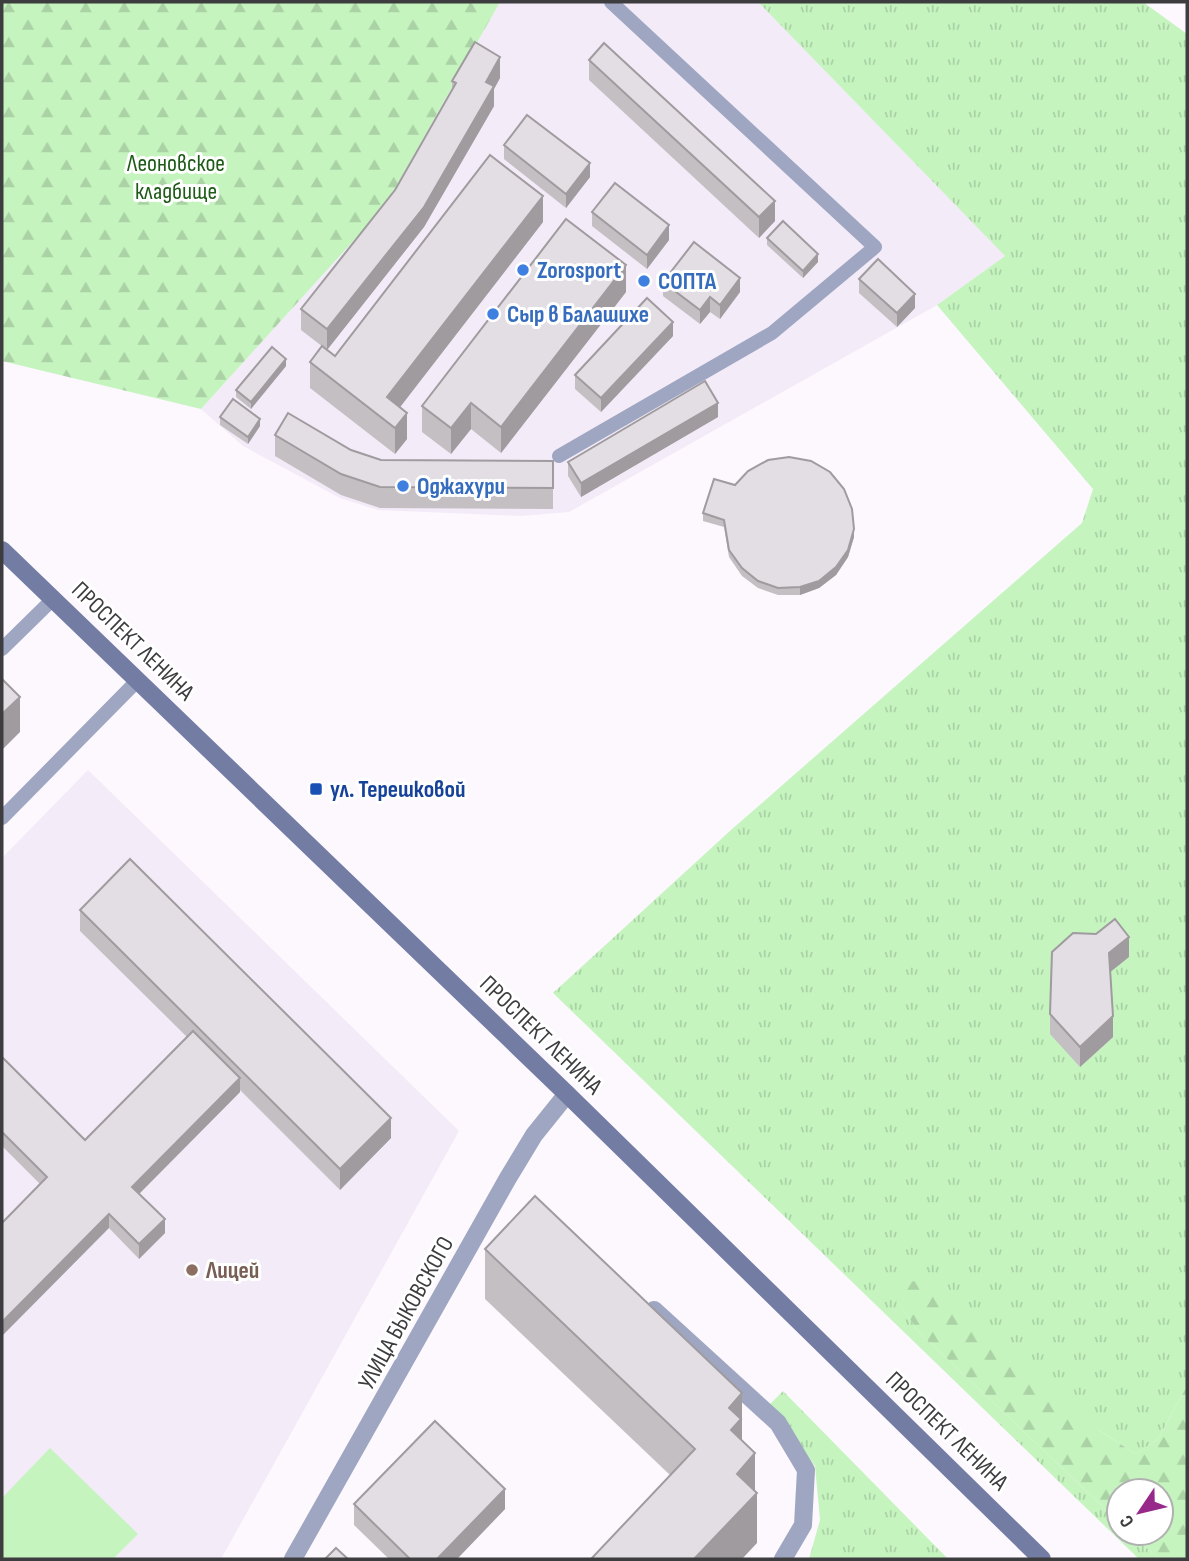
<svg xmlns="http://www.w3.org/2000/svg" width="1189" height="1561" font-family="'Sofia Sans Condensed',sans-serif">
  <defs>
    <pattern id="grass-tufts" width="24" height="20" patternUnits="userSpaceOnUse" patternTransform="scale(1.75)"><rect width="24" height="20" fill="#c5f4bf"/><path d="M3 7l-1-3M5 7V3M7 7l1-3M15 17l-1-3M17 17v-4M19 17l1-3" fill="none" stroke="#aad2a5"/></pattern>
    <pattern id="forest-firs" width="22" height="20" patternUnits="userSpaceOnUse" patternTransform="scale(1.75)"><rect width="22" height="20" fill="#c5f4bf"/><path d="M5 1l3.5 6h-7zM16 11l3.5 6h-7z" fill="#aad2a5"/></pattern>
  </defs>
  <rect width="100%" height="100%" fill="#fcf8fe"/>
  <!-- built -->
  <g fill="#f3ebf8">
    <polygon points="500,2 758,2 1005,256 937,305 569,512 521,516 378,510 340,498 243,446 201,409 385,206"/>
    <polygon points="88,770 459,1131 221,1559 2,1559 2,858"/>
  </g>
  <!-- grass -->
  <g fill="url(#grass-tufts)">
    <polygon points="758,2 1143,2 1187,34 1187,1386 1158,1439 1136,1454 896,1300 919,1332 1119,1522 1119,1533 1131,1533 1159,1559 1139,1559 553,993 731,830 1082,523 1093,489 937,305 1005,256"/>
    <polygon points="783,1391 948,1559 809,1559 820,1520 815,1466 769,1405"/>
  </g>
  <!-- forest -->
  <g fill="url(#forest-firs)">
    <polygon points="2,2 500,2 385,206 201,409 2,361"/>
    <polygon points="929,1280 1100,1431 1136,1454 1158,1439 1187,1386 1187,1559 1159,1559 1131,1533 1161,1533 1161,1491 1119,1491 1119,1522 919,1332 896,1300 906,1282"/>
  </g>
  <!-- pitch -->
  <polygon fill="#c5f4bf" points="50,1448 138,1534 113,1559 2,1559 2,1498"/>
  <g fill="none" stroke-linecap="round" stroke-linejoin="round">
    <!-- lane -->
    <g stroke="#9ea6c1" stroke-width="14">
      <polyline points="559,456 772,333 875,247 611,2"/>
      <polyline points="2,649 53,599"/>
      <polyline points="2,818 138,680"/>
    </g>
    <!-- street -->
    <g stroke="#9ea6c1" stroke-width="18">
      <polyline points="654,1310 778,1423 806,1470 803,1525 783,1559"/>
      <polyline points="293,1559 508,1178 534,1135 567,1094"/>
    </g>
    <!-- secondary -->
    <polyline stroke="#737da4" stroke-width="18" points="2,550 567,1094 1042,1559"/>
  </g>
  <!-- wall -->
  <g fill="#c3bfc3">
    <polygon points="589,60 775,221 759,238 589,80"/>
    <polygon points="500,78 494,89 494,106 424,227 327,350 301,330 301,309 395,190 452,91 452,81"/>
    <polygon points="504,145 590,177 566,208 504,159"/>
    <polygon points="592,212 669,240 647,269 592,226"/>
    <polygon points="543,222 400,407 407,439 395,454 310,388 310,362 335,356"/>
    <polygon points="767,238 818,262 803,278 767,245"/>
    <polygon points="859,279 915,308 897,327 859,293"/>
    <polygon points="663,282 740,292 720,319 710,312 700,324 663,296"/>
    <polygon points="626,292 501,453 471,429 451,454 422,432 422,406"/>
    <polygon points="673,336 601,412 575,389 575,375"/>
    <polygon points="286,366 251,409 236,397 236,390"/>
    <polygon points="220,417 260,426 248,444 220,425"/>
    <polygon points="718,417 581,497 568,476 568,462"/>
    <polygon points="275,435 351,450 381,460 553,461 553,509 380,508 341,495 275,456"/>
    <polygon points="735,485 854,537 848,557 836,575 819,588 800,595 778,595 758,588 742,576 729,557 724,527 703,521 703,513"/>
    <polygon points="80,910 391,1138 340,1190 240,1090 240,1092 139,1194 165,1233 139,1259 109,1228 40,1184 2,1146 2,1057 85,1140 187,1037 80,931"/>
    <polygon points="1129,957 1110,972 1113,1037 1080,1067 1050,1034 1050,1014"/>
    <polygon points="485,1249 742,1441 755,1492 757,1543 670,1475 485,1299"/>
    <polygon points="354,1504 505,1509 457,1559 389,1559 354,1525"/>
  </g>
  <!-- shaded-wall -->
  <g fill="#9f9b9f">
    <polygon points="500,57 500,78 494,89 494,106 424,227 327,350 327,329 486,82"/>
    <polygon points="590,163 590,177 566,208 566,194"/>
    <polygon points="543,196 543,222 387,424 387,397"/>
    <polygon points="775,201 775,221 759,238 759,217"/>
    <polygon points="669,225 669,240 647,269 647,255"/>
    <polygon points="818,254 818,262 803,278 803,271"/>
    <polygon points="626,265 626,292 501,453 501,427"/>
    <polygon points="740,278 740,292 720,319 720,305"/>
    <polygon points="915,294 915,308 897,327 897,313"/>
    <polygon points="710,297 710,312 700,324 700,310"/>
    <polygon points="673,322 673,336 601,412 601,398"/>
    <polygon points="286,359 286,366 251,409 251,402"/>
    <polygon points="471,403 471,429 451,454 451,428"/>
    <polygon points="718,403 718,417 581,497 581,483"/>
    <polygon points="407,413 407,439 395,454 395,428"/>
    <polygon points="260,419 260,426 248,444 248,437"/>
    <polygon points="854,529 854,537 848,557 836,575 819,588 800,595 800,587"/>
    <polygon points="20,697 20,732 2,750 2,714"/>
    <polygon points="1129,937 1129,957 1109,973 1109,953"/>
    <polygon points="1113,1016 1113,1037 1080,1067 1080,1047"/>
    <polygon points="240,1078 240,1092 132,1201 132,1187"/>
    <polygon points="391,1118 391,1138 340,1190 340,1169"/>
    <polygon points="109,1214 109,1228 2,1336 2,1322"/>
    <polygon points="165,1219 165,1233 139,1259 139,1244"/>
    <polygon points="742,1393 742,1444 755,1453 755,1495 757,1493 757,1543 742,1559 694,1559 729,1408"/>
    <polygon points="505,1489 505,1509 457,1559 437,1559"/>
  </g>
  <!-- building -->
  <g fill="#e3dee3" stroke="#9f9b9f" stroke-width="2">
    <polygon points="475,42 500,57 486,82 494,86 424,207 327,329 301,309 395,190 456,83 452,81"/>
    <polygon points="604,43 775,201 759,217 589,60"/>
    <polygon points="527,115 590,163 566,194 504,145"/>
    <polygon points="490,155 543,196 387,397 407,413 395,428 310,362 322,346 335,356"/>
    <polygon points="615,183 669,225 647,255 592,212"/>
    <polygon points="566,219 626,265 501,427 471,403 451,428 422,406"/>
    <polygon points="783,221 818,254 803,271 767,238"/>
    <polygon points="694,242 740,278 720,305 710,297 700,310 663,282"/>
    <polygon points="878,259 915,294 897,313 859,279"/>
    <polygon points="647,298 673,322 601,398 575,375"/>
    <polygon points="272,347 286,359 251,402 236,390"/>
    <polygon points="705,381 718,403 581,483 568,462"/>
    <polygon points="233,399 260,419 248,437 220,417"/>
    <polygon points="288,413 351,450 381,460 553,461 553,488 380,487 341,474 275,435"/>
    <polygon points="789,457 811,461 830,472 844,489 852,509 854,529 848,550 836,567 819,581 800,587 778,588 758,581 742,568 729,550 724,520 703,513 714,479 735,485 748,471 768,460"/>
    <polygon points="2,679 20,697 2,714"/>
    <polygon points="130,859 391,1118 340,1169 80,910"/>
    <polygon points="1115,919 1129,937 1109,953 1113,1016 1080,1047 1050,1014 1052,952 1073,933 1096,934"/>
    <polygon points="193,1031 240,1078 132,1187 165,1219 139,1244 109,1214 2,1322 2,1223 47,1177 2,1132 2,1057 85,1140"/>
    <polygon points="535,1196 742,1393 729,1408 741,1419 731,1430 755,1453 737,1474 757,1493 694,1559 591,1559 695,1449 485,1249"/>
    <polygon points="435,1421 505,1489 437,1559 410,1559 354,1504"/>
    <polygon points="336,1548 348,1559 325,1559"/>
  </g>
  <!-- markers -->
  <g fill="#3f7fe0" stroke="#fff" stroke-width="2.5">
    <circle cx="523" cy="270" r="7"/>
    <circle cx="644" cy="281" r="7"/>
    <circle cx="493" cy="314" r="7"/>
    <circle cx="403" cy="486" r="7"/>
  </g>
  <rect fill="#1a4fb4" stroke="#fff" stroke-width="2.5" x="309" y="782" width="14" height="14" rx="3.5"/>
  <circle fill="#8d6e63" stroke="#fff" stroke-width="2.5" cx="192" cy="1270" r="7"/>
  <g text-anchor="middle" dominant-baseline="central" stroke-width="6" stroke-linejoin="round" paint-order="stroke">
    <!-- park labels -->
    <g font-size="24" fill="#1d5b16" stroke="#fff">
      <text x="176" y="163">Леоновское<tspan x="176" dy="28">кладбище</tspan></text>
    </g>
    <!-- shop labels -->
    <g font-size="24" font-weight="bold" fill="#366cbe" stroke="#fff" text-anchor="start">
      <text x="537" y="270">Zorosport</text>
      <text x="658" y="281">СОПТА</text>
      <text x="507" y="314">Сыр в Балашихе</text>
      <text x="417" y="486">Оджахури</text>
    </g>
    <!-- street labels -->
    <g font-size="24" fill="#3d3c3e" stroke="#fff">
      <text transform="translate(133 641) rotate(44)">ПРОСПЕКТ ЛЕНИНА</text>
      <text transform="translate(541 1035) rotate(44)">ПРОСПЕКТ ЛЕНИНА</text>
      <text transform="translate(406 1313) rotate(-61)">УЛИЦА БЫКОВСКОГО</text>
      <text transform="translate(947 1431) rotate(44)">ПРОСПЕКТ ЛЕНИНА</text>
    </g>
    <!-- transit labels -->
    <g font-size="24" font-weight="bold" fill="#164399" stroke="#fff" text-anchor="start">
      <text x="330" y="789">ул. Терешковой</text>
    </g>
    <!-- education labels -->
    <g font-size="24" font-weight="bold" fill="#785e54" stroke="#fff" text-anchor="start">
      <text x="206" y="1270">Лицей</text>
    </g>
  </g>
  <!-- border -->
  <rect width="1189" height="1561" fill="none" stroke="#3d3c3e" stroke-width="7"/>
  <!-- north arrow -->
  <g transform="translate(1140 1512) rotate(235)"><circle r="33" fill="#ffffff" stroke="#b1b1b2" stroke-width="2"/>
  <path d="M0-5L12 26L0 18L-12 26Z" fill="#962989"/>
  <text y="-10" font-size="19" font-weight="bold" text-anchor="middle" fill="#3d3c3e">С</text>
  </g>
</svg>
